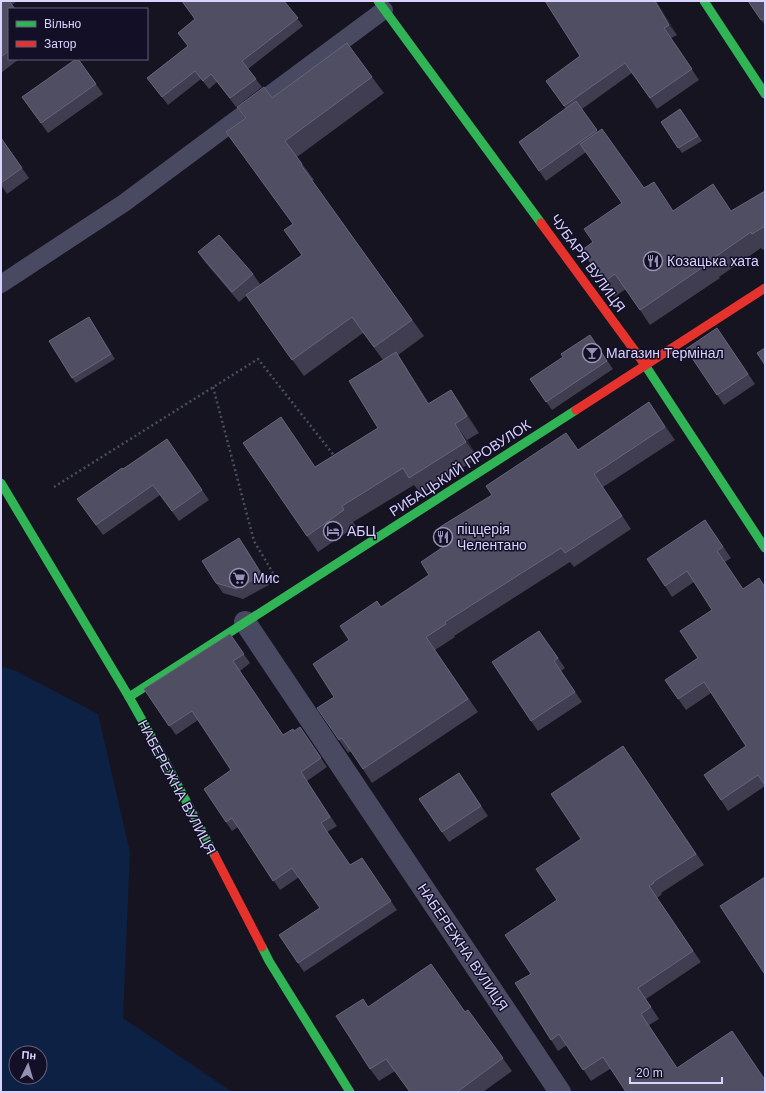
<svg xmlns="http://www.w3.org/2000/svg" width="766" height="1093" font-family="Arial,sans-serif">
  <rect width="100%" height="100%" fill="#161421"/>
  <!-- water -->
  <path fill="#0d2144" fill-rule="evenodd" d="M1,666L16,671L98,714L130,852L123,1018L232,1092H1ZM16,1053H40V1077H16Z"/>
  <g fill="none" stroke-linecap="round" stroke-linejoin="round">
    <!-- path -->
    <g stroke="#44505f" stroke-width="2.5" stroke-dasharray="2 3" stroke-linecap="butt">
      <polyline points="213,387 254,541 273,573"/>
      <polyline points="54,487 258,359 336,458"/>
    </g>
    <!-- lane -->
    <polyline stroke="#4a4962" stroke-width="18" points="1,284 124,203 384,10"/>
    <!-- street -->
    <polyline stroke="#4a4962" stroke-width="22" points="245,622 560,1092"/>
    <!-- fast -->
    <g stroke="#30b455" stroke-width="9">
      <polyline points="378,1 541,223"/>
      <polyline points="704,1 765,94"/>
      <polyline points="643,362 765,548"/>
      <polyline points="1,483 129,697 165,761 215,856"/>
      <polyline points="129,697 576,410"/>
      <polyline points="262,947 269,961 350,1092"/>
    </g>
    <!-- jam -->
    <g stroke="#e5322d" stroke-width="9">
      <polyline points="541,223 643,362"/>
      <polyline points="576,410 765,288"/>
      <polyline points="215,856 262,947"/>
    </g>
  </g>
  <!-- wall -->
  <g fill="#403d50">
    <polygon points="1,1 17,1 12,5 9,9 9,59 19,59 1,73"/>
    <polygon points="181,1 284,1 303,26 248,69 262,87 236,107 217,82 209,89 201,79 168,105 147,78 188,46 178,33 195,19"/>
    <polygon points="545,1 656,1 677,35 671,38 699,80 657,109 632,73 582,109 598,132 644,188 674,211 731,211 765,191 765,248 763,250 761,248 719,277 720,278 650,325 626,289 614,297 582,250 593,242 622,203 586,152 546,181 519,142 566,109 546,81 580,56"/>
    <polygon points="748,1 765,1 765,25"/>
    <polygon points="78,59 103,94 48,133 22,97"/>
    <polygon points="372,77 384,93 297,157 314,180 312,181 424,336 398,355 407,369 429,403 451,390 462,406 479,433 467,440 478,458 421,494 414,485 353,522 356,526 318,552 243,443 315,467 378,428 383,360 363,333 304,376 246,296 239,302 205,262 198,252 253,274 260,284 256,287 302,255 284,230 293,224 226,132 245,118 237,107 272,98"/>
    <polygon points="680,109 702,141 682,153 661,122"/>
    <polygon points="1,138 29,178 7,194 1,185"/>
    <polygon points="92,322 115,359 76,383 72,378"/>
    <polygon points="724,338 755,384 724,405 686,349"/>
    <polygon points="595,343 613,369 552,410 530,379"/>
    <polygon points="649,402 675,440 603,487 631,529 574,567 570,562 454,636 455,637 435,650 478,712 372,783 351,751 348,753 339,740 334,697 349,640 381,607 429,575 449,543 578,450"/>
    <polygon points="167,439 209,500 179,521 160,495 103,535 77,499 123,469"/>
    <polygon points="705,520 731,558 725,562 743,589 765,586 765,786 728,811 721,800 746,746 711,693 686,710 665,680 698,658 712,610 694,582 672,597 665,586"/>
    <polygon points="246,548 269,585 243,599 223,593 216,583"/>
    <polygon points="539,631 565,668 561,671 582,702 538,731 531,721"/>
    <polygon points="230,634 250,663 240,671 283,735 294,731 300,727 327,767 307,781 337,826 327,832 350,865 362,858 397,910 304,972 279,935 320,908 299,877 280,890 238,827 232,831 204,789 231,770 198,720 176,735 144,689"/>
    <polygon points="623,746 704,865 661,893 662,894 657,898 701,962 646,999 659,1019 649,1025 677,1068 765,1079 610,1069 591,1081 567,1045 558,1051 551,1040 531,974 557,900 581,839"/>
    <polygon points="459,773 488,816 449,842 419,799"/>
    <polygon points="363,999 368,1007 465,1012 468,1010 512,1071 483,1092 410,1092 395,1071 379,1081 370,1069"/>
  </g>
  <!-- shaded-wall -->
  <g fill="#282635">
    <polygon points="655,1 656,1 677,35 669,25"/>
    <polygon points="396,352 440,420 428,404"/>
    <polygon points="451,390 462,406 479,433 467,416"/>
    <polygon points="649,402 658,416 675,440 665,427"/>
    <polygon points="455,424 467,440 478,458 466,442"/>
    <polygon points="239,538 246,548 269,585 262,575"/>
  </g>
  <!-- building -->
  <g fill="#504e63" stroke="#66637b">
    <polygon points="1,1 9,1 15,9 9,9 9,51 1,57"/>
    <polygon points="182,1 284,1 298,18 242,61 256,79 230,98 211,74 203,81 195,71 162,97 147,78 188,46 178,33 195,19"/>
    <polygon points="545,1 655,1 669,25 664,28 692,69 650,98 625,63 564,106 546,81 580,56"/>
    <polygon points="748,1 765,1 765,18 761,20"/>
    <polygon points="347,43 372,77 285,141 302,164 301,165 412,320 374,347 352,317 292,360 246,295 302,255 284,230 293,224 226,132 246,118 237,107 264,87 272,98"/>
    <polygon points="76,59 78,59 96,84 41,123 22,97"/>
    <polygon points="576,101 597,130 539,171 519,142"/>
    <polygon points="680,109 698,136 678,148 661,122"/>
    <polygon points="602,129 644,188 654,182 673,211 713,184 731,211 765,191 765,226 752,234 751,232 708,262 709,263 640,310 615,274 604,282 582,250 593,242 584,229 622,203 580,144"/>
    <polygon points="1,138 22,168 1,183"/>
    <polygon points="219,235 253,274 232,292 198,252"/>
    <polygon points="89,317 111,354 72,378 49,341"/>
    <polygon points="717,328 748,374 717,395 686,349"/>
    <polygon points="590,335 607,361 546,402 530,379 563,357 561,354"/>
    <polygon points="765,348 765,365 757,353"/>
    <polygon points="396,352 428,404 451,390 467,416 455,424 466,442 409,478 403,468 342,506 344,510 307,536 243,443 281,417 315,467 378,428 349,381"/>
    <polygon points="649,402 665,427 594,474 622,516 565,553 561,548 445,622 446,624 426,637 468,699 363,769 342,738 339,740 317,708 334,697 313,664 349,640 340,626 377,601 381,607 429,575 421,562 449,543 440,527 492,495 486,486 566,433 578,450"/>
    <polygon points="167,439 202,490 172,511 153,485 96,525 77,499 122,468 123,469"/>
    <polygon points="705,520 723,547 717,551 743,589 759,578 765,587 765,785 758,775 721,800 704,775 746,746 704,682 678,699 665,680 698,658 680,631 712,610 687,571 665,586 647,559"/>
    <polygon points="239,538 262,575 236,589 216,583 202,561"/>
    <polygon points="539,631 558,658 554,661 575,692 531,721 492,662"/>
    <polygon points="230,634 244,654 233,661 283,735 293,729 294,731 300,727 321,758 301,772 330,817 321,823 350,865 362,858 391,901 298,963 279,935 320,908 292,868 273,881 232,818 226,822 204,789 231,770 192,711 169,726 144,689"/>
    <polygon points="623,746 696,854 653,882 654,883 649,886 693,951 638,988 651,1007 641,1014 677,1068 732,1031 765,1080 765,1092 626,1092 603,1057 583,1070 559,1034 551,1040 515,983 531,974 505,935 557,900 536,869 581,839 551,794"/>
    <polygon points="459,773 481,806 442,832 419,799"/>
    <polygon points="765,877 765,972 764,973 720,906"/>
    <polygon points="431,964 465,1012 468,1010 503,1058 457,1092 410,1092 386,1059 370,1069 336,1016 363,999 368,1007"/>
  </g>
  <!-- icons -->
  <defs>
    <g id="restaurant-ring" transform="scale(1)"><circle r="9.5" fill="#130f26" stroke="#9591b1" stroke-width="1.5"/><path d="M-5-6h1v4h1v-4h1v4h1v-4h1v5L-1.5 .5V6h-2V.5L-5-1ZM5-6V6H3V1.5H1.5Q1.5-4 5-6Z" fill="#9591b1"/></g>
    <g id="bar-ring" transform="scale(1)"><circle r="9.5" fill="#130f26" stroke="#9591b1" stroke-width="1.5"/><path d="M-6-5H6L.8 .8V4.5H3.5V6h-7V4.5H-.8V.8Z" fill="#9591b1"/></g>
    <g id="hotel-ring" transform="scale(1)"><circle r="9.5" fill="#130f26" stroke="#9591b1" stroke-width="1.5"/><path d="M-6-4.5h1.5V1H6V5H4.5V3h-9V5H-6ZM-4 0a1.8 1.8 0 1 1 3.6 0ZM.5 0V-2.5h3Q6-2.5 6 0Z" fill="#9591b1"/></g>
    <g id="supermarket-ring" transform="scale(1)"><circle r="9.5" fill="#130f26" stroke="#9591b1" stroke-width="1.5"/><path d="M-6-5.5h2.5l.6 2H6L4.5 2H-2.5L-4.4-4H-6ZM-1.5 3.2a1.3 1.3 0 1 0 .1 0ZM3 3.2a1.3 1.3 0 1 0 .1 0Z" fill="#9591b1"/></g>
  </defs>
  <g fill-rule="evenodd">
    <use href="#restaurant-ring" x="653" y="261"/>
    <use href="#bar-ring" x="592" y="353"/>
    <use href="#hotel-ring" x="333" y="531"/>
    <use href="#restaurant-ring" x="443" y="537"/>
    <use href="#supermarket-ring" x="239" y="578"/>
  </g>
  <g text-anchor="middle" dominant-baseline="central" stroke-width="3" stroke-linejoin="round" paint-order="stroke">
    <!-- poi labels -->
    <g font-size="14" fill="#d9d4ff" stroke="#130f26" text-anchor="start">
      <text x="667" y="261">Козацька хата</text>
      <text x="606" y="353">Магазин Термінал</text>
      <text x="457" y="529">піццерія<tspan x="457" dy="16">Челентано</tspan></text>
      <text x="347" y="531">АБЦ</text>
      <text x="253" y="578">Мис</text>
    </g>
    <!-- street labels -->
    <g font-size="14" fill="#d9d4ff" stroke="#130f26">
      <text transform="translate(588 263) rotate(54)">ЧУБАРЯ ВУЛИЦЯ</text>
      <text transform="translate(460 468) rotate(-33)">РИБАЦЬКИЙ ПРОВУЛОК</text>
      <text transform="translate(177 787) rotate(62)">НАБЕРЕЖНА ВУЛИЦЯ</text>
      <text transform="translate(463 947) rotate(56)">НАБЕРЕЖНА ВУЛИЦЯ</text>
    </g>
  </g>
  <!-- border -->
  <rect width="766" height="1093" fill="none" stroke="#d9d4ff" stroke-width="4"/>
  <!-- legend -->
  <rect x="8" y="8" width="140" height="52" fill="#130f26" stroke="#625e7d"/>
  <rect x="16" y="21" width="20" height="6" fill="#30b455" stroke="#625e7d"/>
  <text x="44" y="28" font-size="12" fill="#d9d4ff">Вільно</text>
  <rect x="16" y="41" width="20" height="6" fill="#e5322d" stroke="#625e7d"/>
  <text x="44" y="48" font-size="12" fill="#d9d4ff">Затор</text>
  <!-- north arrow -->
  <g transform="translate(28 1065) rotate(5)"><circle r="19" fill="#130f26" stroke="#625e7d"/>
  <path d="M0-3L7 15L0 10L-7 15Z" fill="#9591b1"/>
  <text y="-6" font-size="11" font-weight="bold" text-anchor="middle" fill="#d9d4ff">Пн</text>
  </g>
  <!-- scale -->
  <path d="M630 1077v6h92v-6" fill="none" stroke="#d9d4ff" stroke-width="2"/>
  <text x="636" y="1077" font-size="12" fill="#d9d4ff" stroke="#130f26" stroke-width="3" paint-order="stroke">20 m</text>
</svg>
